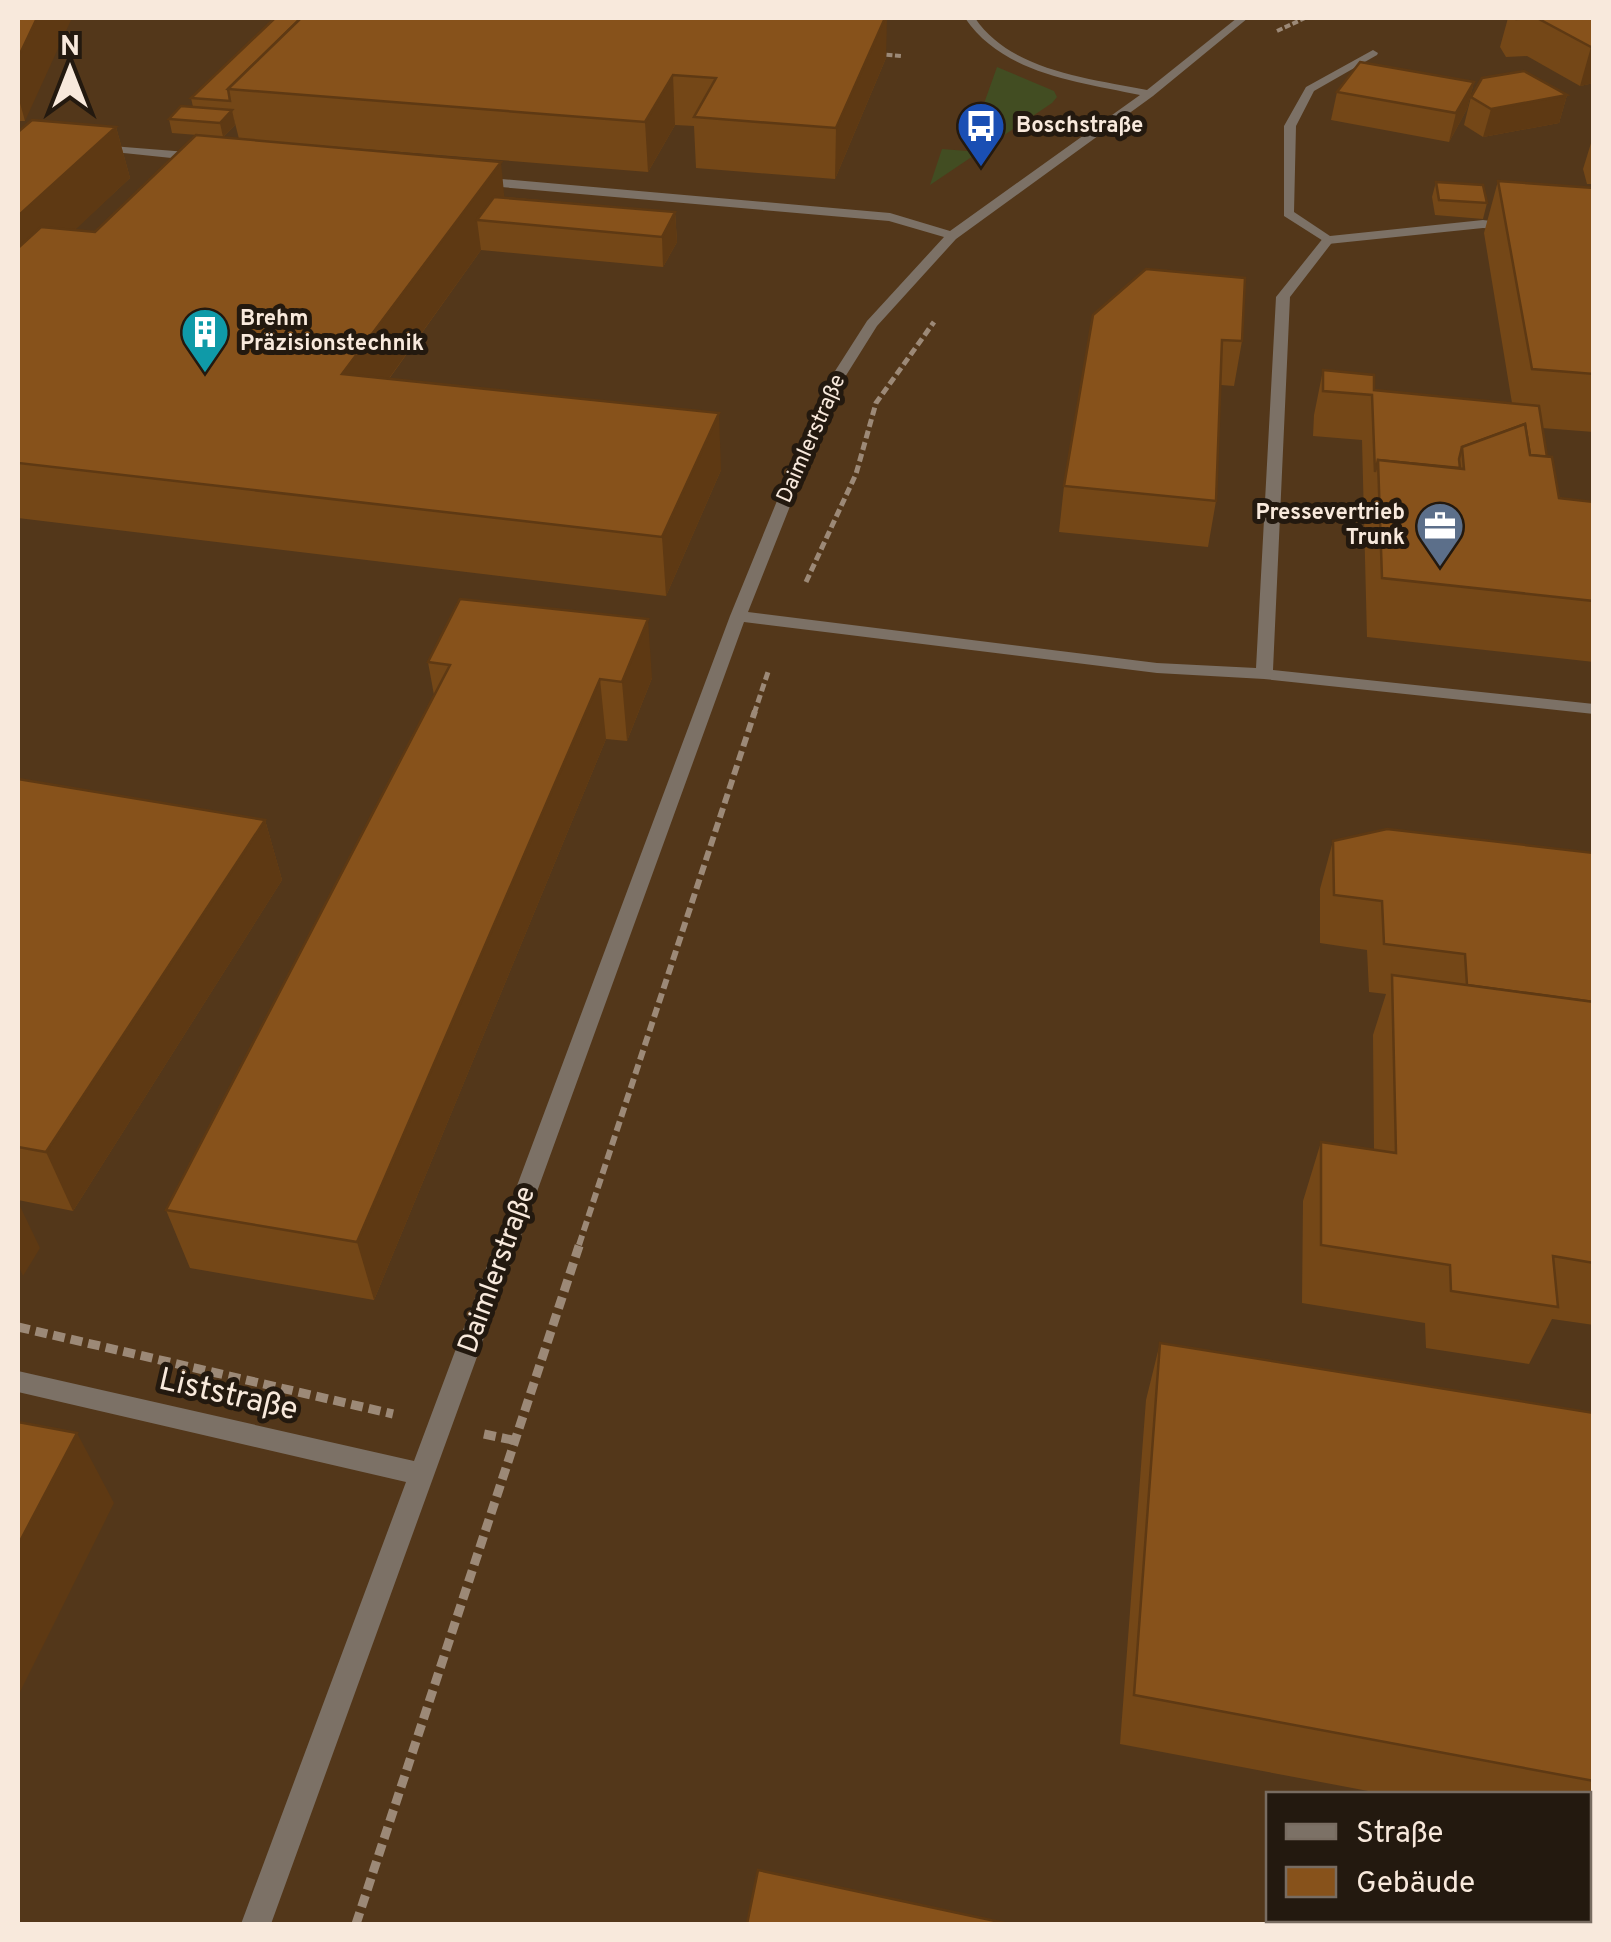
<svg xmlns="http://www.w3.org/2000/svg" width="1611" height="1942" font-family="Overpass,sans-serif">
  <rect width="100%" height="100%" fill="#442e17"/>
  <!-- built -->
  <path fill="#53371a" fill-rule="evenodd" d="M18,18H1593V1924H18ZM1268,1794H1588V1920H1268Z"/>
  <!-- green -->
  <polygon fill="#424d22" points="997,67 1054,91 1057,97 1052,103 930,185 942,149 967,151"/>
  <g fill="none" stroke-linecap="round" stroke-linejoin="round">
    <!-- path-far3 -->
    <g stroke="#9c8977" stroke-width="4" stroke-dasharray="6 2.5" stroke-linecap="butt">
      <polyline points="1277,31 1305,18"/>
      <polyline points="878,54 901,56"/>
    </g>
    <!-- path-far2 -->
    <g stroke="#9c8977" stroke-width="5" stroke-dasharray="8 4" stroke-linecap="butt">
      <polyline points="806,582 856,474 876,403 934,322"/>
      <polyline points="754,714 768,672"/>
    </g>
    <!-- path-far1 -->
    <polyline stroke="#9c8977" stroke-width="6" stroke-dasharray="10 5" stroke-linecap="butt" points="579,1245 755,711"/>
    <!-- path -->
    <g stroke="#9c8977" stroke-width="9" stroke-dasharray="12 6" stroke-linecap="butt">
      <polyline points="18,1327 393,1414"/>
      <polyline points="484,1434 517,1441"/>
      <polyline points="356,1924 580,1243"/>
    </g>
    <!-- service -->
    <polygon fill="#7c7166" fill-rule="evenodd" points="1373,50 1378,53 1377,55 1314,91 1296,126 1294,212 1330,236 1483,220 1515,224 1515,230 1483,228 1328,244 1284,216 1284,126 1306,87"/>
    <!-- minor -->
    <g fill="#7c7166" fill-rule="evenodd">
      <path d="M965,18H975C1011,71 1088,78 1147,90L1237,18H1248L1153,96L956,239L877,326L835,393L748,612L1157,663L1256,668L1276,297L1324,237L1328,236L1334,240L1290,297L1273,670L1594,704V714L1264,679L1157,673L744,622L271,1924H241L406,1482L18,1392V1371L414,1461L730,616L821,393L867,321L944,237L889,221L478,185L472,181L478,177L890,213L950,231L1140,95C1078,82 1003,74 965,18Z"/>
      <polygon points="99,145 200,153 206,157 200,161 95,150 93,148"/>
    </g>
  </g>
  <!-- wall -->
  <g fill="#744717">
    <polygon points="18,18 25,121 18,121"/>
    <polygon points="275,18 886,58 835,179 696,168 694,126 675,125 648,172 239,139 233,115 235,125 223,137 172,133 169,119 193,107 191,98"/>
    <polygon points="1508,18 1594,18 1594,83 1580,86 1527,56 1506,57 1500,47"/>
    <polygon points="1474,82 1467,109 1449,142 1331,120 1337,92"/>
    <polygon points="1567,95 1559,123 1483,137 1464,125 1471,97"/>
    <polygon points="116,127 130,178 74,230 95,232 505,197 675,212 677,242 663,267 481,250 389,379 721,470 666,596 18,518 18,132"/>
    <polygon points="1592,140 1594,140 1594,184 1587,184 1583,169"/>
    <polygon points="1498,181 1594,188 1594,432 1542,428 1547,457 1559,498 1594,502 1594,662 1367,637 1362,440 1313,436 1314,415 1323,370 1374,390 1512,403 1484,233"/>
    <polygon points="1436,182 1487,203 1483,219 1435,215 1432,197"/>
    <polygon points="1093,315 1242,341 1234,386 1221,385 1216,501 1208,547 1059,532 1064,486"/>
    <polygon points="428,662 652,678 627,741 606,739 374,1300 190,1268 166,1210 434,695"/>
    <polygon points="18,779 265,820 282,880 73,1211 18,1200"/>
    <polygon points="1333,841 1594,853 1594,1325 1552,1319 1529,1364 1426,1348 1425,1323 1302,1303 1303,1201 1321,1142 1374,1150 1373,1035 1386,994 1369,992 1367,950 1320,943 1320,889"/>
    <polygon points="1160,1343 1594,1413 1594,1834 1588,1833 1588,1794 1384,1794 1120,1744 1146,1400"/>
  </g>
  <!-- shaded-wall -->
  <g fill="#5e3913">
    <polygon points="37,18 72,18 25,121 18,96 18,58"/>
    <polygon points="885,18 887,18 886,58 835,179 836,128"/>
    <polygon points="1594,46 1594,83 1580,86 1591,47"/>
    <polygon points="673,75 675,125 648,172 645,122"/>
    <polygon points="1474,82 1467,109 1449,142 1456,113"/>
    <polygon points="1567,95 1559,123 1483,137 1491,109"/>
    <polygon points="232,110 235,125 223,137 220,123"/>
    <polygon points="116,127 130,178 18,284 18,216"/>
    <polygon points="501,162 506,214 477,220 481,250 352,430 342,374"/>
    <polygon points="675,212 677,242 663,267 662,237"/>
    <polygon points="719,413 721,470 666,596 662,537"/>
    <polygon points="648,619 652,678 627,741 622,682"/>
    <polygon points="600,679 606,739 374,1300 357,1242"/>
    <polygon points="265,820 282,880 73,1211 46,1152"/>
    <polygon points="18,1202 40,1248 23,1276 18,1265"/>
    <polygon points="77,1433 114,1503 18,1696 18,1545"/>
  </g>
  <!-- building -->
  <g fill="#87521b" stroke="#5e3913" stroke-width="2.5">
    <polygon points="18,18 37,18 18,58"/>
    <polygon points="275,18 301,18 228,89 230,101 191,98"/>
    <polygon points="301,18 885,18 836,128 694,117 716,78 673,75 645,122 228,89"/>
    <polygon points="1515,18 1594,18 1594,46 1591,47 1537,18 1516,19"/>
    <polygon points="1360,62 1474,82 1456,113 1337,92"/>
    <polygon points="1524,71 1567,95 1491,109 1471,97 1482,78"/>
    <polygon points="181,106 232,110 220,123 169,119"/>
    <polygon points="32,120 116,127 18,216 18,132"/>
    <polygon points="196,135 501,162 342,374 719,413 662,537 18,463 18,248 41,227 95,232"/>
    <polygon points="1498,181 1594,188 1594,374 1532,369"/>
    <polygon points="1436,182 1483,185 1487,203 1439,200"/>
    <polygon points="494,197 675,212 662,237 477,220"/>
    <polygon points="1146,269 1245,278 1242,341 1222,340 1216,501 1064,486 1093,315"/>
    <polygon points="1323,370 1374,375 1374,390 1539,406 1547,457 1530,455 1525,424 1462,447 1459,459 1460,468 1378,460 1375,472 1372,395 1323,391"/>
    <polygon points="1525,424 1530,455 1552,457 1559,498 1594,502 1594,601 1382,578 1378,460 1464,469 1462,447"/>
    <polygon points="460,599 648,619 622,682 600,679 357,1242 166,1210 450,665 428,662"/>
    <polygon points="18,779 265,820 46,1152 18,1147"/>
    <polygon points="1387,829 1594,853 1594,1002 1467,985 1465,954 1384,944 1382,901 1334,895 1333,841"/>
    <polygon points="1392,975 1594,1002 1594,1263 1553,1256 1558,1307 1451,1291 1450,1265 1321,1245 1321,1142 1396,1153"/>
    <polygon points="1160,1343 1594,1413 1594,1781 1134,1695"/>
    <polygon points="18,1422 77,1433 18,1545"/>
    <polygon points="758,1870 1009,1924 747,1924"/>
  </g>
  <!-- icons -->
  <defs>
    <g id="bus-pin" transform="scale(2.5)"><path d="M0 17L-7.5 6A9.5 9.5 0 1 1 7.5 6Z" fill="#1a4fb4" stroke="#23190f"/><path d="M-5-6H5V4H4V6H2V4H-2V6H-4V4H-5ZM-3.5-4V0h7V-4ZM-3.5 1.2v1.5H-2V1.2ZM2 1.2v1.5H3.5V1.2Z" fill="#fff"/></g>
    <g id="building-pin" transform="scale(2.5)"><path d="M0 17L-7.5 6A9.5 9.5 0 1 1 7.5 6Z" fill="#0f9aa8" stroke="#23190f"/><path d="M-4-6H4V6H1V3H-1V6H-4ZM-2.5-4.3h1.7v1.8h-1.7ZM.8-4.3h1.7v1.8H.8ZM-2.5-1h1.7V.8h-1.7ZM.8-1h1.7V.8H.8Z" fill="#fff"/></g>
    <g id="office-pin" transform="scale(2.5)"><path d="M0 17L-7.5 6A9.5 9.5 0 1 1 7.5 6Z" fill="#5c6f8a" stroke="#23190f"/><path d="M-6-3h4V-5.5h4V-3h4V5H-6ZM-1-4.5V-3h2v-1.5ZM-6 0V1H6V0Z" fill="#fff"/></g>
  </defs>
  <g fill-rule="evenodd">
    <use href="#bus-pin" x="981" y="126"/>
    <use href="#building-pin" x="205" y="332"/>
    <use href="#office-pin" x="1440" y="526"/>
  </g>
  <g text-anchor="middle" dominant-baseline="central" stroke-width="10" stroke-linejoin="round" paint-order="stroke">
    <!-- far-poi labels -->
    <g font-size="22" font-weight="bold" fill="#f8e9dc" stroke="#23190f" text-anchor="start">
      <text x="1016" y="126">Boschstraße</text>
      <text x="240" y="319">Brehm<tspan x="240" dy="25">Präzisionstechnik</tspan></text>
      <text x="1405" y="513" text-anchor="end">Pressevertrieb<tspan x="1405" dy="25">Trunk</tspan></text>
    </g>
    <!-- far-street labels -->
    <g font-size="22" fill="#f8e9dc" stroke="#23190f">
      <text transform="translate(812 439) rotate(-66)">Daimlerstraße</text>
    </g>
    <!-- street labels -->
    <g font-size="28" fill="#f8e9dc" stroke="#23190f">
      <text transform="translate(498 1270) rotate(-70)">Daimlerstraße</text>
    </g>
    <!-- near-street labels -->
    <g font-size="32" fill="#f8e9dc" stroke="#23190f">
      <text transform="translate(228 1396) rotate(13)">Liststraße</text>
    </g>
  </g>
  <!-- border -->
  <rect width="1611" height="1942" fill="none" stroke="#f8e9dc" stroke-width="40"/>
  <!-- legend -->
  <rect x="1266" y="1792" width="325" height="130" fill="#23190f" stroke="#786c61" stroke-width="2.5"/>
  <rect x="1286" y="1824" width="50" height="15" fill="#7c7166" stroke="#786c61" stroke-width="2.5"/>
  <text x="1356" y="1842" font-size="30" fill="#f8e9dc">Straße</text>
  <rect x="1286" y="1867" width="50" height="30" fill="#87521b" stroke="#786c61" stroke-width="2.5"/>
  <text x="1356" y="1892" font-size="30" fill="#f8e9dc">Gebäude</text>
  <!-- north arrow -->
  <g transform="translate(70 70)" stroke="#23190f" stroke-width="8" paint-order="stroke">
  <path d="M0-8L18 38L0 25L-18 38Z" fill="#f8e9dc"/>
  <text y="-15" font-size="28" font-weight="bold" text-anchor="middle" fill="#f8e9dc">N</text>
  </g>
</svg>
